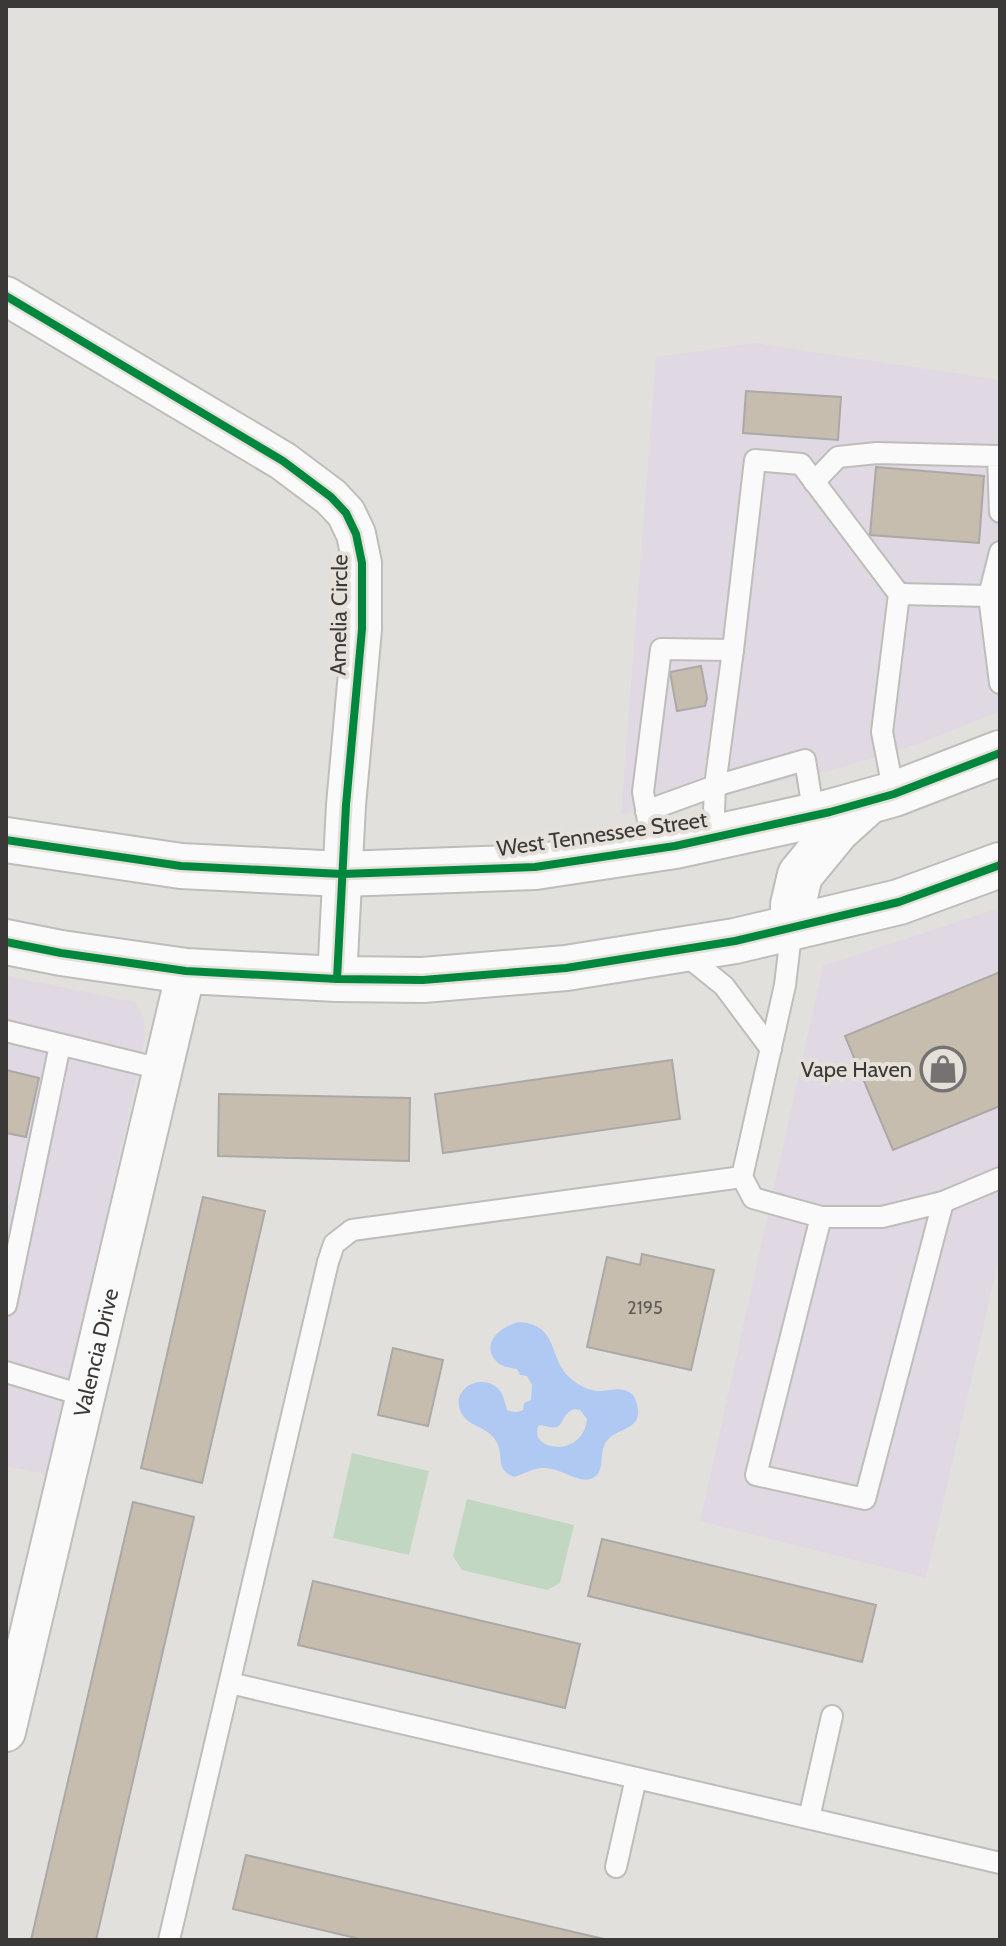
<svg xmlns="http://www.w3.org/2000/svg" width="1006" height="1946" font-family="Cabin,sans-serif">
  <rect width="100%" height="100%" fill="#e2e0dd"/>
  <!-- commercial -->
  <g fill="#e0d8e2">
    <polygon points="754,343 1000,380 1000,711 921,743 833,770 621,815 656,357"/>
    <polygon points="1000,908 1000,1254 926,1578 700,1521 823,966"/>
    <polygon points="6,976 135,1002 144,1019 145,1037 51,1475 6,1466"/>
  </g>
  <!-- green -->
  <g fill="#c2d7c2">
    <polygon points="352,1453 429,1471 409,1555 333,1538"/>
    <polygon points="467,1499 574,1525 560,1583 547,1590 462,1570 453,1556"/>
  </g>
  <!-- water -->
  <path fill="#b0c9f3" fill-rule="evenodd" d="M520,1322C562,1326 546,1361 574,1381C580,1386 589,1390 596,1391C608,1392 621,1385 632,1394C635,1397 636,1400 637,1405C644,1431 616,1427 606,1442C598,1454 607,1474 590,1479C577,1483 560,1467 543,1468C533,1468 524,1474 514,1477C494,1469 505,1456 496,1441C487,1426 469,1427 462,1414C447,1387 486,1370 501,1392C504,1397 505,1404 507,1410C513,1412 517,1413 523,1410L524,1403L531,1400L532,1385L527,1376L520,1375L517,1369C511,1368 503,1367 498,1363C478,1344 502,1325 520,1322ZM574,1409L580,1410L587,1419C583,1460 526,1450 539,1425C544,1425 552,1429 557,1427C564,1424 562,1414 574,1409Z"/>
  <!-- building -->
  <g fill="#c6bdaf" stroke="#aba9a7" stroke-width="2">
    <polygon points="746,391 841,397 838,440 743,433"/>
    <polygon points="876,467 984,476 979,543 870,535"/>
    <polygon points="701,666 707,698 705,706 677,711 670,672"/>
    <polygon points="1000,972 1000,1106 893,1150 845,1036"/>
    <polygon points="672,1060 680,1119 443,1153 435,1094"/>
    <polygon points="6,1070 39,1078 26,1137 6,1133"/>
    <polygon points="219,1094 410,1098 409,1161 218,1156"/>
    <polygon points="203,1197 265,1211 202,1483 141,1468"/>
    <polygon points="642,1254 714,1270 691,1370 587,1347 607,1257 640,1265"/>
    <polygon points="393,1348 443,1360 428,1426 378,1415"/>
    <polygon points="133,1502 194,1517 96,1940 31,1940"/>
    <polygon points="602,1539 876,1605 862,1662 588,1596"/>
    <polygon points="313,1581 580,1644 565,1708 298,1645"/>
    <polygon points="246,1855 608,1940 364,1940 233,1909"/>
  </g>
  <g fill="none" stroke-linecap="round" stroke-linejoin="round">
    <!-- service casing -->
    <g stroke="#bebdba" stroke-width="24">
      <g id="service">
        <polyline points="814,482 838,457 877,453 998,456 1000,512"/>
        <polyline points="1000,552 989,596 1000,683"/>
        <polyline points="899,594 989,596"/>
        <polyline points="646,811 715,786 805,760 814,816"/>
        <polyline points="713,838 715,786 733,650 755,460 801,464 899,594 882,732 894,794"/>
        <polyline points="653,849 643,792 661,649 733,650"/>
        <polyline points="792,926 785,985 742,1177 753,1198 821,1217 756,1475 865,1499 943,1202"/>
        <polyline points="683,953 724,986 771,1049"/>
        <polyline points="6,1031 161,1069"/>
        <polyline points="821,1217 882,1217 943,1202 1000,1178"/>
        <polyline points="6,1305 60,1045"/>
        <polyline points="6,1372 85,1396"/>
        <polyline points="230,1683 1000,1863"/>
        <polyline points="809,1818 832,1716"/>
        <polyline points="616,1867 636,1778"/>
        <polyline points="169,1940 328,1262 334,1244 352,1230 742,1177"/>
      </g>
    </g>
    <!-- minor casing -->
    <g stroke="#bebdba" stroke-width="42">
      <g id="minor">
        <polyline points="6,296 283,461 331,497 346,513 356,534 362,563 362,629 346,805 337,979"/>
        <path id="s1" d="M6,1732L186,971"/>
      </g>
    </g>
    <!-- primary casing -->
    <g stroke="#bebdba" stroke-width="48">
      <g id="primary">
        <polyline points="6,840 181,866 342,874 535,867 675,846 830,812 894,794 1000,753"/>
        <polyline points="793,926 793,905 800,875 837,830 868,802"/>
        <polyline points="6,942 61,953 186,971 337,979 423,980 566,968 735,941 899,902 1000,865"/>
      </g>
    </g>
    <!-- service -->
    <use href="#service" stroke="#fbfafa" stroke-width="20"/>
    <!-- minor -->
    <use href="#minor" stroke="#fbfafa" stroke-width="38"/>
    <!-- primary -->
    <use href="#primary" stroke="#fbfafa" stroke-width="44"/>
    <!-- cycleway casing -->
    <g stroke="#e5e1da" stroke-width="13">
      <g id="cycleway">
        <polyline points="6,296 283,461 331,497 346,513 356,534 362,563 362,629 346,805 337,979"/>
        <polyline points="6,840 181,866 342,874 535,867 675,846 830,812 894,794 1000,753"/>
        <polyline points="6,942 61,953 186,971 337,979 423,980 566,968 735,941 899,902 1000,865"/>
      </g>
    </g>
    <!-- cycleway -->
    <use href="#cycleway" stroke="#00873e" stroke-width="8"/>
  </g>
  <!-- icons -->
  <defs>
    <g id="shop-ring" transform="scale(2.3)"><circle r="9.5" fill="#e5e1da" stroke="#757371" stroke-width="1.5"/><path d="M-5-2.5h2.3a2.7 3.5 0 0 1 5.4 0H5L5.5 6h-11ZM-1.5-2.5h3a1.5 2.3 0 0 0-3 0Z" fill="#757371"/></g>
  </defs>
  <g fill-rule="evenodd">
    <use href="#shop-ring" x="943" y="1069"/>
  </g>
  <g text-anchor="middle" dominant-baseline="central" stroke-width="8" stroke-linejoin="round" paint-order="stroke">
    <!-- number labels -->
    <g font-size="18" fill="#5e5a55">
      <text x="645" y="1308">2195</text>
    </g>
    <!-- street labels -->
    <g font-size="22" fill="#3b3937" stroke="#e5e1da">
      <text transform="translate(339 615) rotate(-89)">Amelia Circle</text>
      <text transform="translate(602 834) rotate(-8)">West Tennessee Street</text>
      <text stroke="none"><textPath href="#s1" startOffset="390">Valencia Drive</textPath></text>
    </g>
    <!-- poi labels -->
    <g font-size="22" fill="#3b3937" stroke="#e5e1da" text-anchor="end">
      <text x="912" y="1069">Vape Haven</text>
    </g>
  </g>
  <!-- border -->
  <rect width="1006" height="1946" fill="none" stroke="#3b3937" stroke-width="16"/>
</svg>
